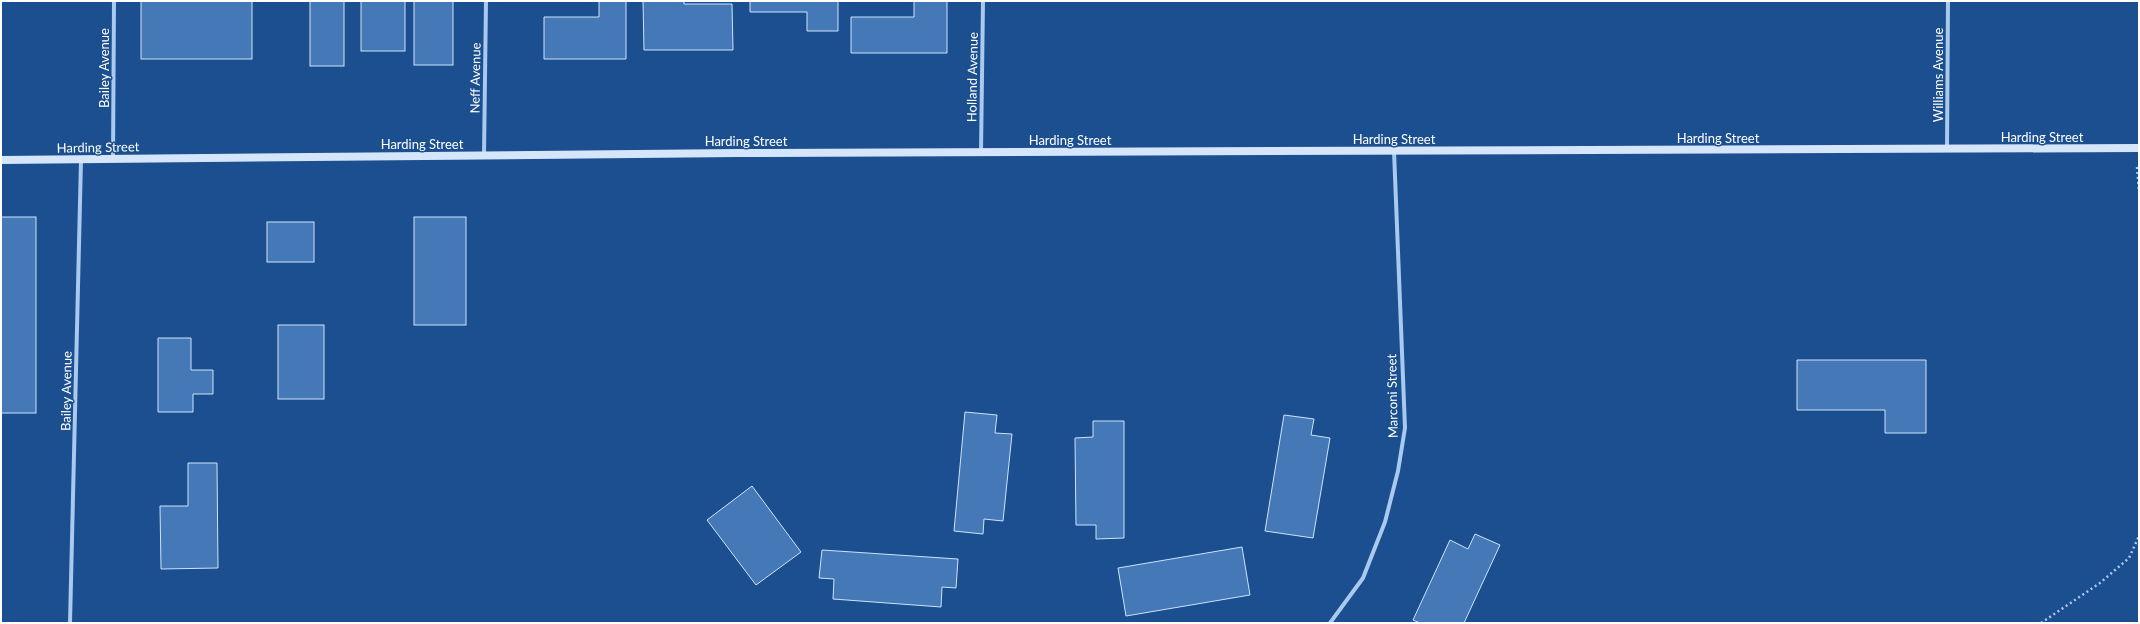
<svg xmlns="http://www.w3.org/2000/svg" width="2140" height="624" font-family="Lato,sans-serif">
  <rect width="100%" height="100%" fill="#1b4f8f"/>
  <!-- building -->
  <g fill="#4478b7" stroke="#cfe3fa">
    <rect x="141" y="1" width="111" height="58"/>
    <rect x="310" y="1" width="34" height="65"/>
    <rect x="361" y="1" width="44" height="50"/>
    <rect x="414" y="1" width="39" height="64"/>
    <polygon points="599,1 626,1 626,59 544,59 544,17 599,17"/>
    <polygon points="643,1 684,1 684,4 732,4 733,50 644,50"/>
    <polygon points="750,1 838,1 838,31 807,31 807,12 750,12"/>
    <polygon points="914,1 947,1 947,53 851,53 851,17 914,17"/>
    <rect x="1" y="217" width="35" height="196"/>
    <rect x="414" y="217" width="52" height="108"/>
    <rect x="267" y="222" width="47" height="40"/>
    <rect x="278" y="325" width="46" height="74"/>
    <polygon points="158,338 191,338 191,370 213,370 213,394 193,394 193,412 158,412"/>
    <polygon points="1797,360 1926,360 1926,433 1885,433 1885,410 1797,410"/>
    <polygon points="965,412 997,415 995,433 1012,434 1003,521 984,519 983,534 954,531"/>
    <polygon points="1284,415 1314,419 1311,435 1330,438 1313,538 1265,531"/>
    <polygon points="1093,421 1124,421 1124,538 1096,539 1096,525 1076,525 1075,438 1093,437"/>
    <polygon points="188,463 217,463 218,568 161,569 160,506 188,506"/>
    <polygon points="752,486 801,552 756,585 707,520"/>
    <polygon points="1475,534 1500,545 1464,623 1420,623 1413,620 1450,540 1468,549"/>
    <polygon points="1242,547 1250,595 1126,616 1118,568"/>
    <polygon points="822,550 958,559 956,588 942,587 941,607 833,599 834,579 819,578"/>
  </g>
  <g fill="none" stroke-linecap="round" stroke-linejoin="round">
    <!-- path -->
    <g stroke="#a9c9ee" stroke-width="2.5" stroke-dasharray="2 3" stroke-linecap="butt">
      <polyline points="2137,167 2139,192"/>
      <polyline points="2041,623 2100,583 2129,558 2139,536"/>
    </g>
    <!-- street -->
    <g stroke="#a9c9ee" stroke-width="4">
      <polyline points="1947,148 1948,1"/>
      <polyline points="981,152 983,1"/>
      <polyline points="484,155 486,1"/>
      <polyline points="113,158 114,1"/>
      <polyline points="70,623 81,160"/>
      <polyline points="1330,623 1363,578 1385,522 1398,471 1405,428 1394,151"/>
    </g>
    <!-- secondary -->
    <polyline stroke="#d6e6fa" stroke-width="8" points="1,160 738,153 2139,148"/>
  </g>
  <g text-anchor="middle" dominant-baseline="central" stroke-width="3" stroke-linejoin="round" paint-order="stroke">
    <!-- street labels -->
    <g font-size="13" fill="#fff" stroke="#1b4f8f">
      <text transform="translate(104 68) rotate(-90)">Bailey Avenue</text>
      <text transform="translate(1938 75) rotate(-90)">Williams Avenue</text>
      <text transform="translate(972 77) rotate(-89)">Holland Avenue</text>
      <text transform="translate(475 78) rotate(-89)">Neff Avenue</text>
      <text x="2042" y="137">Harding Street</text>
      <text x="1718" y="138">Harding Street</text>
      <text x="1394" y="139">Harding Street</text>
      <text x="1070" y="140">Harding Street</text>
      <text x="746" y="141">Harding Street</text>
      <text x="422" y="144">Harding Street</text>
      <text transform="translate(98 147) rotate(-1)">Harding Street</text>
      <text transform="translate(66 391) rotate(-89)">Bailey Avenue</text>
      <text transform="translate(1392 396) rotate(-91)">Marconi Street</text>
    </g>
  </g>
  <!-- border -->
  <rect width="2140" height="624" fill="none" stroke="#ffffff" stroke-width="4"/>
</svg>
